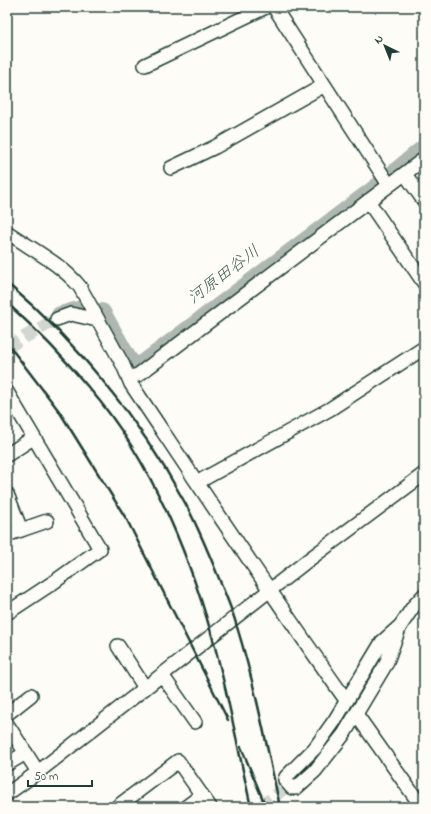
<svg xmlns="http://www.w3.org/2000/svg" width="431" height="814" font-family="'Indie Flower','Klee One',sans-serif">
  <rect width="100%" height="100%" fill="#fdfcf7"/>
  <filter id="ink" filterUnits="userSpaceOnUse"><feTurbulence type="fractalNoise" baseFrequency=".025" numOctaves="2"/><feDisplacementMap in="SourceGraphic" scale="8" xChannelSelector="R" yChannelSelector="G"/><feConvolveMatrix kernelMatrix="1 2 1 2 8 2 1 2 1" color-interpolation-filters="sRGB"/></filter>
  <g filter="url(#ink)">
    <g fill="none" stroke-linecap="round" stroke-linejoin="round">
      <!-- river -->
      <polyline stroke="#aeb8b1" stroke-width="15" points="59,314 80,308 103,311 130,359 135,363 140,364 377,185 424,146"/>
      <!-- minor-tunnel -->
      <g stroke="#d1d6d0" stroke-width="13" stroke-dasharray="13 6" stroke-linecap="butt">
        <polyline points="7,347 57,319"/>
        <polyline points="261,807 295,779"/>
      </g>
      <!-- minor casing -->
      <g stroke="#1f3d34" stroke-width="16">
        <g id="minor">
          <polyline points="274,7 389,185"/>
          <polyline points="145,65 266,7"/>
          <polyline points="171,168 215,147 323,86"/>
          <polyline points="405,174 424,201"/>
          <polyline points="368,201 424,283"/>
          <path d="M7,232C33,250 60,263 80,287L123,365L131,384C202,490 272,596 346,700"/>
          <polyline points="57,319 71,314 97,320"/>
          <polyline points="129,377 138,375 424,159"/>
          <polyline points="7,392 100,549 54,582 7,613"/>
          <polyline points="7,455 33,438"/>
          <polyline points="198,482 330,409 424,348"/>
          <polyline points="7,494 21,530 47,521"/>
          <polyline points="7,535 21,530"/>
          <polygon points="400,626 386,664 344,734 315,771 296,788 292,788 285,780 286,777 315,748 335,720 382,642"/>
          <polyline points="395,634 413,607 424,595"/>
          <polyline points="118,646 145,688"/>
          <polyline points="162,675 195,722"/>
          <polyline points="7,714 31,695"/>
          <polyline points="356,714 422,807"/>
          <polyline points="7,724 38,772"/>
          <polyline points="7,764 26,753"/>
          <polyline points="7,794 38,772 307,561 424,474"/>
          <polyline points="117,807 178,761 210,807"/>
          <polyline points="186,807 202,795"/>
        </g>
      </g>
      <!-- minor -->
      <use href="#minor" stroke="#fdfcf7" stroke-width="13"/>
      <!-- rail -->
      <g stroke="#1f3d34" stroke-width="2.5">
        <path d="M7,283C78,343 139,419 184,501C198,526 209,554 220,581C226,596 233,611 237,627C255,685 267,747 280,807"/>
        <path d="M7,303C36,329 64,358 89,388C148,456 187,549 212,636C228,692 238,750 251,807"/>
        <polyline points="7,343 59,411 127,520 228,720"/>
        <polyline points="241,747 266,807"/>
      </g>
    </g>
  </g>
  <g text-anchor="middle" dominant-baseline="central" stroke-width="3.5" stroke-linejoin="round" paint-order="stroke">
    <!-- water labels -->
    <g font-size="17" font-style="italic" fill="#435c53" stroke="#fdfcf7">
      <text transform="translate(224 275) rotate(-37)">河原田谷川</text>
    </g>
  </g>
  <!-- margin -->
  <rect width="431" height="814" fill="none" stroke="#fdfcf7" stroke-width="24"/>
  <rect x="12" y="12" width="407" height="790" fill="none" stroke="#1f3d34" stroke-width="1.5" filter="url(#ink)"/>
  <!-- north arrow -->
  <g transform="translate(385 46) rotate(317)" stroke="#fdfcf7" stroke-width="3" paint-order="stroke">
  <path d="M0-3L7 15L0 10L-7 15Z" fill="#1f3d34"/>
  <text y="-6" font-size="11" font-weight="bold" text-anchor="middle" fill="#1f3d34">N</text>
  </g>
  <!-- scale -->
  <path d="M28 780v6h64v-6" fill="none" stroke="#1f3d34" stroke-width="2"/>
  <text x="34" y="780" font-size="12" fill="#1f3d34" stroke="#fdfcf7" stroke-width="3" paint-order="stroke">50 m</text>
</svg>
